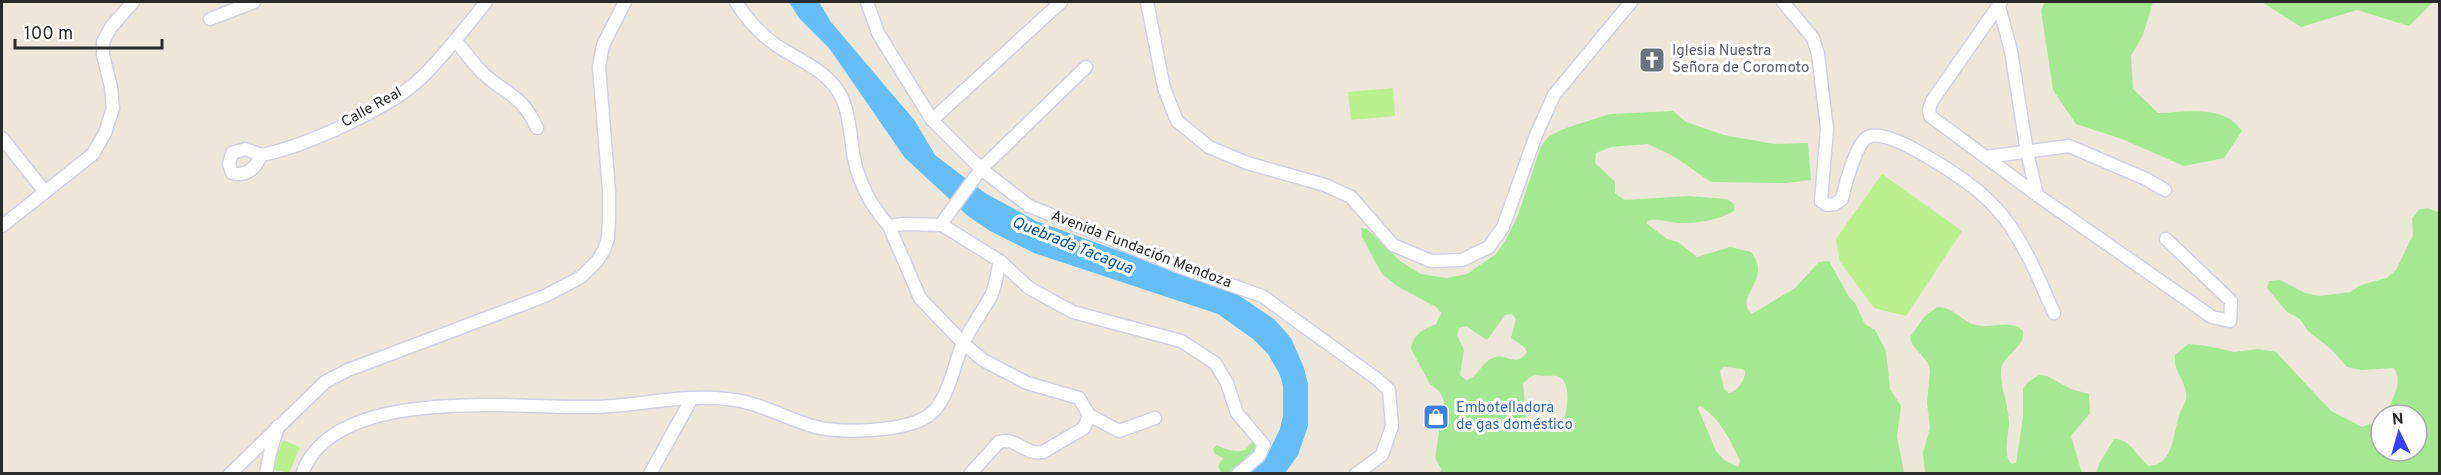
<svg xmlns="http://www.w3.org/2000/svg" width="2441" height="475" font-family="Overpass,sans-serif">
  <rect width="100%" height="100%" fill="#ede7da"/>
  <!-- green -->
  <g fill="#a5e892" fill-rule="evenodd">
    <path d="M2045,2H2153L2143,35L2131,56L2133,89L2158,113C2188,112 2224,104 2242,131L2224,158L2184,166L2122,139L2076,124L2053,90L2041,10Z"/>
    <polygon points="2262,2 2433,2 2409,26 2357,10 2301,27"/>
    <path d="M1673,111L1686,122L1724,135L1774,144L1808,143L1811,180L1786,183L1711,182L1673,156L1648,144L1611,147L1596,153L1595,163L1615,182V193L1625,200L1688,196L1727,199L1734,204V211C1719,220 1699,223 1681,223C1669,223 1659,217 1647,221V224L1667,239L1678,242L1697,257L1730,247L1751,252C1774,281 1732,296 1752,314L1795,288L1819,262L1829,261L1849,297L1855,303L1865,324L1875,330L1886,351L1890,389L1901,406L1897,436L1904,473H1440L1441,469L1435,458L1444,401L1439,391L1430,384L1411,349C1413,334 1423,329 1436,324L1441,313L1436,307L1397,286L1382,274L1362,237L1361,228L1367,229L1400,261L1421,274L1447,278L1467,274L1496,254L1505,241L1518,215L1541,146L1549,136L1566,128L1610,114ZM1512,314L1516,319L1511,338L1524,347L1527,352C1516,368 1508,354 1496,357C1481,360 1480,377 1466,380L1460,375L1464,350L1457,335L1459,328L1466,326L1487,340L1505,315ZM1724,367L1743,369L1745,372C1745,381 1737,391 1729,393L1724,389L1720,371ZM1537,375C1543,377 1550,375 1557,376C1573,381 1567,412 1563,423L1533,428L1527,427L1523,383L1532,376ZM1700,406C1720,418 1731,441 1740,461L1738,467L1724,460L1716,451L1698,408Z"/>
    <path d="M2428,208L2440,213L2439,473H2096L2099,464L2114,439C2131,439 2136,456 2149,466C2175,465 2173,430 2180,413C2181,408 2185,404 2186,400C2189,383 2172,372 2175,355L2188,344L2208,346L2234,352L2258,349L2276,352L2331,411L2362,427L2381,420V451H2417V415H2386C2391,399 2404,384 2394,368L2361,370L2347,367L2332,350L2308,331L2300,319L2287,312L2267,288L2269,281L2280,280L2305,293L2320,296L2350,292L2361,285L2386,278L2396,270L2413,235L2412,218L2420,209Z"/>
    <path d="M1937,307C1953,306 1962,322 1976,325C1992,329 2012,319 2023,331C2025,349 2002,354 2001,371C2000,388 2009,405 2009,423C2009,435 2002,455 2012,464L2016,463L2023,417V389L2028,382L2039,375L2047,376L2071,389L2089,394L2090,413L2071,436L2082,473H1925L1923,452L1930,428L1927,403L1930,370L1928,363L1912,344L1910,337L1924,317Z"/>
    <path d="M1253,441L1257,442L1258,454L1233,474L1221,473L1218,466L1223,458L1215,454L1213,449L1217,445C1223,449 1241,454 1246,449C1249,446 1250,443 1253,441Z"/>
  </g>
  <!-- pitch -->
  <g fill="#baf08d">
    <polygon points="1393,88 1395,116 1351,120 1348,92"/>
    <polygon points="1882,174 1962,231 1906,316 1874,308 1840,262 1836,239"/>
    <polygon points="283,440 300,447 289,473 271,469"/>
  </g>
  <!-- water -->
  <polygon fill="#65bef7" points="789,2 819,2 831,22 915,121 935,155 985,193 1036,221 1234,292 1274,319 1291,338 1304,368 1308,384 1308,426 1298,455 1285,473 1249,473 1266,457 1280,429 1283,416 1283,386 1280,375 1268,354 1253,339 1218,314 1034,253 990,231 968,216 905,158 829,48 799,18"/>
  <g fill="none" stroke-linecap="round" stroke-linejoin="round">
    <!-- minor casing -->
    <g stroke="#cfd1e4" stroke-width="15">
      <g id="minor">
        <path d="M736,2C745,17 761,35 776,45C797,59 825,70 838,91C850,109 850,137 854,158C859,183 872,207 889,226L903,224L942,225L1000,261L1029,288L1073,312L1181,341L1215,363L1227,383L1237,413L1264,445L1259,456L1238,474"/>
        <polyline points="867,2 878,33 932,120 981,169 1029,206 1180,267 1262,296 1377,379 1389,390 1392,426 1382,455 1356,474"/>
        <polyline points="1147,2 1164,88 1177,121 1209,147 1247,163 1325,185 1351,197 1393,245 1431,261 1462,260 1489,247 1503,227 1536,135 1554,95 1631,2"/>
        <path d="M1783,2L1813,38L1818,54L1827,129L1821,201L1827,205L1835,204L1842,199C1845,185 1856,143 1868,137C1888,126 1960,177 1977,190C1989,200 2002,214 2011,227C2029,254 2041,284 2054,313"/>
        <polyline points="2001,2 1932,101 1929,109 1930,116 2037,195 2212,317 2230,321 2231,301 2166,239"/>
        <polyline points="1999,6 2011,51 2027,152 2037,195"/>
        <polyline points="210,19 254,2"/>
        <path d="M455,40C465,51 474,66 486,76C510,96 523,97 537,128"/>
        <polyline points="932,120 1061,2"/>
        <polyline points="2,138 45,192"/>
        <path d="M246,149L261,155C256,168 247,177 232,173L229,164L232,153Z"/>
        <path d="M261,155C304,147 390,108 421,78C444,56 466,27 486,2"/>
        <polyline points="1986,157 2069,146 2146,179 2165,190"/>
        <polyline points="942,225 944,220 981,169 1086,67"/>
        <polyline points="2,226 93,154 105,133 113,108 111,87 103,55 103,42 111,27 133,2"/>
        <polyline points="889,226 920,298 963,343 983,360 1027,383 1079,398 1089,415 1119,431 1155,418"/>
        <polyline points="230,474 325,382 348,370 545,296 581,277 597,261 604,250 608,238 609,219 609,191 599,67 603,45 625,2"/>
        <polyline points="266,474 270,453 278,426"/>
        <path d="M302,474C334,383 519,409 595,407C639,406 682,394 726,399C756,401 783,417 812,426C840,434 904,432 928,416C949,401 953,366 963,343C971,327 982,312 991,296C996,286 997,272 1000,261"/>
        <polyline points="650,474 692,398"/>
        <path d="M970,474L999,442C1016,436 1025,456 1043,452L1084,428L1089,415"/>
      </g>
    </g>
    <!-- minor -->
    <use href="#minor" stroke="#fff" stroke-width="12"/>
  </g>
  <!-- icons -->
  <defs>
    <g id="church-square" transform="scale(1.35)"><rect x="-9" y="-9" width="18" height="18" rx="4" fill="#6b7280" stroke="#fff"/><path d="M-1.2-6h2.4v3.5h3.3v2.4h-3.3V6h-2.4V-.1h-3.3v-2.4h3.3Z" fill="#fff"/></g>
    <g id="shop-square" transform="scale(1.35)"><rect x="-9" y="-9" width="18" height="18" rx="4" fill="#3f7fe0" stroke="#fff"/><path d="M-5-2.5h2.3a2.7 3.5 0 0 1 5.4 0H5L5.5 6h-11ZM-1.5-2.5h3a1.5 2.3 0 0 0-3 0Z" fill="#fff"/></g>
  </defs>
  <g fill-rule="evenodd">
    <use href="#church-square" x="1652" y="60"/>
    <use href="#shop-square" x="1436" y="417"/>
  </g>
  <g text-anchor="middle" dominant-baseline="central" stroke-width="6" stroke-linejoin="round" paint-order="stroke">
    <!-- worship labels -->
    <g font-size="15" fill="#5b616d" stroke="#fff" text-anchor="start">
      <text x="1672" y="51">Iglesia Nuestra<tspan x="1672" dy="17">Señora de Coromoto</tspan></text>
    </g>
    <!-- street labels -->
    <g font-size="15" fill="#2a2a2a" stroke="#fff">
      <text transform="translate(372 108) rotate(-29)">Calle Real</text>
      <text transform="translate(1141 250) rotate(21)">Avenida Fundación Mendoza</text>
    </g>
    <!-- shop labels -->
    <g font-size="15" fill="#366cbe" stroke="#fff" text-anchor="start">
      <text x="1456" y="408">Embotelladora<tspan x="1456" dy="17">de gas doméstico</tspan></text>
    </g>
    <!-- water labels -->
    <g font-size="16" font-style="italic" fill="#0458a4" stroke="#fff">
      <text transform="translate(1072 246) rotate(22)">Quebrada Tacagua</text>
    </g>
  </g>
  <!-- border -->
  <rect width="2441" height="475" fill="none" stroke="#2a2a2a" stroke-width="6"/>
  <!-- north arrow -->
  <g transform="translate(2399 433) rotate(355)"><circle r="28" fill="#ffffff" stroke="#aaaaaa" stroke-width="1.5"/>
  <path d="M0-4.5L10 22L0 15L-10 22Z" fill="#3541ff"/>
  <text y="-9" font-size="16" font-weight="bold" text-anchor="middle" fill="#2a2a2a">N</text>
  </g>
  <!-- scale -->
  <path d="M15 39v9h147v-9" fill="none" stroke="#2a2a2a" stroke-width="3"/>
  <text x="24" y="39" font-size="18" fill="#2a2a2a" stroke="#ffffff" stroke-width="4.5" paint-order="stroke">100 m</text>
</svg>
